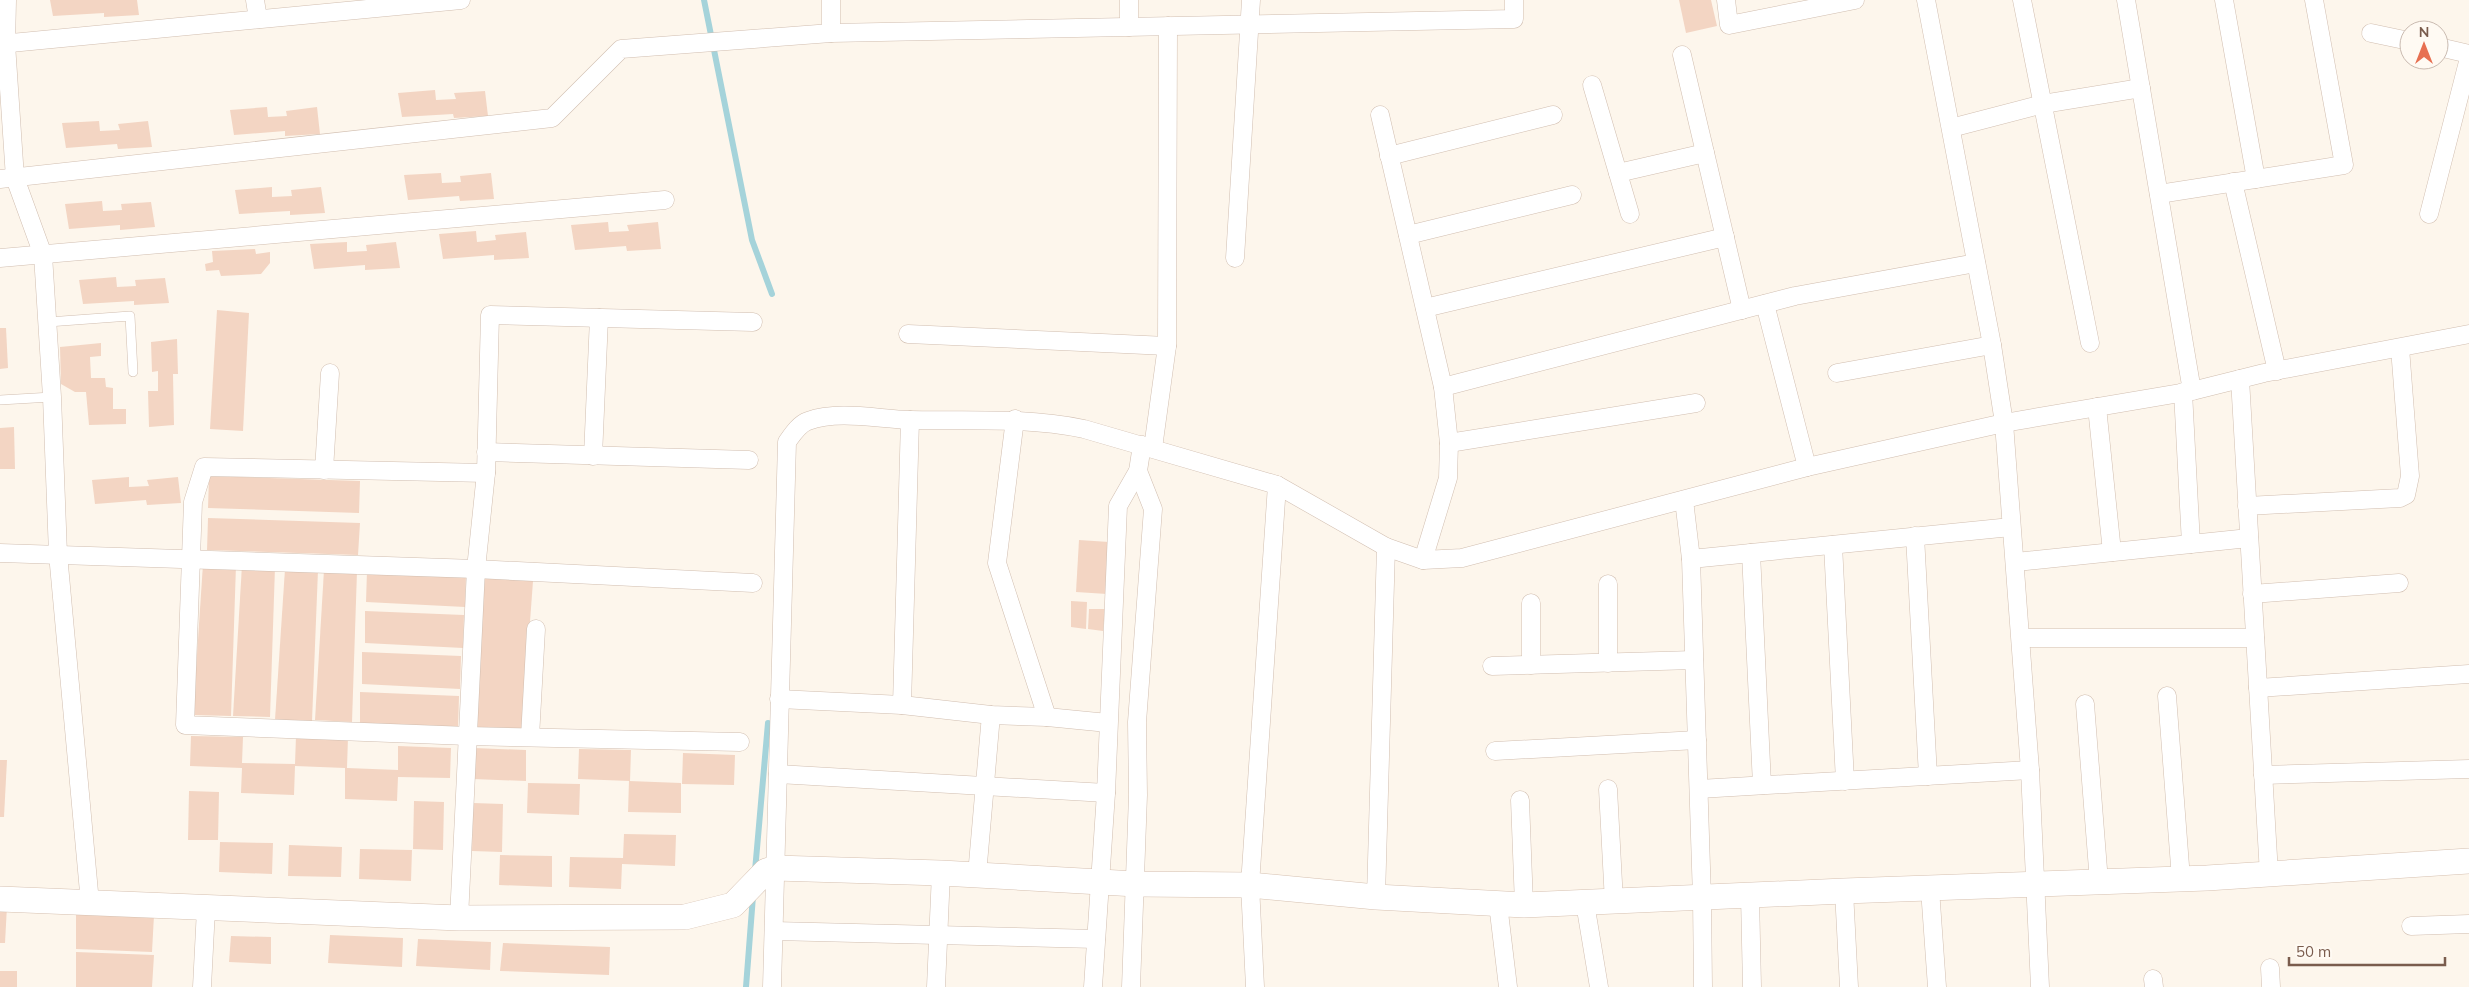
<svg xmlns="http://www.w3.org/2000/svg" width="2469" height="987" font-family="Mulish,sans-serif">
  <rect width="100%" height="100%" fill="#fdf6ec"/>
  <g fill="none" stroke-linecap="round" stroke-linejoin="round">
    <!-- stream -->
    <g stroke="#a5d3da" stroke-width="6">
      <polyline points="704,0 752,240 772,294"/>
      <polyline points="755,871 768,723"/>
      <polyline points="746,987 753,896"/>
    </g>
  </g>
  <!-- building -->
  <g fill="#f3d5c3">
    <polygon points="50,0 137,0 139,15 104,17 104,13 53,16"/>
    <polygon points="1679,0 1711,0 1717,26 1686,33"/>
    <polygon points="435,90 436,100 456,99 454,93 485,91 488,116 454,118 453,114 402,117 398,93"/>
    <polygon points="267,107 268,117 287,116 286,111 317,107 320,134 285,136 285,131 234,135 230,110"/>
    <polygon points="99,121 100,131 120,130 118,124 148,121 152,147 118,149 117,144 66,148 62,123"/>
    <polygon points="441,173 442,183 461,182 460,176 491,173 494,199 460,201 459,196 408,200 404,175"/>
    <polygon points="272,187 272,197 292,196 291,190 321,187 325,213 290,215 290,211 239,214 235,190"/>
    <polygon points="102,201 103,211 122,210 121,204 151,202 155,227 120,230 120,225 69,229 65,204"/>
    <polygon points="608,222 609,232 629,231 627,225 658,222 661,249 627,251 626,246 575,250 571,225"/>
    <polygon points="476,231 477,242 496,240 495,235 526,232 529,258 494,260 494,255 443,259 439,234"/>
    <polygon points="347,242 347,252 367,251 366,245 396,242 400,268 365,270 365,265 314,269 310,244"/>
    <polygon points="255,249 256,254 270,252 270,263 261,274 221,276 219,270 206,271 205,264 213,262 212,251"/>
    <polygon points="116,277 117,287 136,286 135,280 165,278 169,303 134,305 134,301 83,304 79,280"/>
    <polygon points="217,310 249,313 243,431 210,429"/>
    <polygon points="0,328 6,328 8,368 0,369"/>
    <polygon points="177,339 178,374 173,374 174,425 149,427 148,391 158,391 158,371 152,372 151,342"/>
    <polygon points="101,343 101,356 90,357 91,378 105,378 106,387 113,388 113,409 126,409 126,424 89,425 86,392 75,392 61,384 60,347"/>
    <polygon points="14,427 15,469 0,469 0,428"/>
    <polygon points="209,476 360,481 359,513 208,508"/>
    <polygon points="129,477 129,487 149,486 147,480 178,477 181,503 147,505 146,500 95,504 92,480"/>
    <polygon points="208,518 360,523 358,555 207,550"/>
    <polygon points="1079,540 1109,542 1107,594 1076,592"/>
    <polygon points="203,564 236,565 231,716 193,715"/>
    <polygon points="242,565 275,567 270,717 233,716"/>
    <polygon points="285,569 318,570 312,721 275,720"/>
    <polygon points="324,570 357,571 352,722 315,720"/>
    <polygon points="367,570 466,574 465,607 366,602"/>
    <polygon points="484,576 533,581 522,730 474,728"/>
    <polygon points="1071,601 1087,602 1086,629 1071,627"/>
    <polygon points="1089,609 1105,609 1103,631 1088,629"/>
    <polygon points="365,611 464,615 463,648 365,643"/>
    <polygon points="362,652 461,656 460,689 362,684"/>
    <polygon points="360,692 459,696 458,729 360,724"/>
    <polygon points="191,736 243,737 242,763 295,764 296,736 348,737 347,768 398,770 398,746 451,748 450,778 398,777 397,801 345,799 345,768 295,766 294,795 241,793 242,768 190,766"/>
    <polygon points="474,748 526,750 526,781 473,779"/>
    <polygon points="579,749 631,750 630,781 578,779"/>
    <polygon points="683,753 735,755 734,785 682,784"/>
    <polygon points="0,760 7,760 4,817 0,817"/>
    <polygon points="629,781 681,783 681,813 628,812"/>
    <polygon points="528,783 580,784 579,815 527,813"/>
    <polygon points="189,791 219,792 218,840 188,840"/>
    <polygon points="414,801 444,802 443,850 413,849"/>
    <polygon points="473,803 503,804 502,852 472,851"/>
    <polygon points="624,834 676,835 675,866 622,864 621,889 569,887 570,857 623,858"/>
    <polygon points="220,842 273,843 272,874 219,872"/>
    <polygon points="289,845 342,847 341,877 288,876"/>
    <polygon points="360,849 412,850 411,881 359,879"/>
    <polygon points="500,855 552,856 552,887 499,885"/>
    <polygon points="0,906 7,906 5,943 0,943"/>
    <polygon points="76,911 154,915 152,952 76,949"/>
    <polygon points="330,935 403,938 402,967 328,963"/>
    <polygon points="231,936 271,937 271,964 229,962"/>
    <polygon points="418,939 491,942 490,970 416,966"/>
    <polygon points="503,943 610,947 609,975 500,971"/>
    <polygon points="76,952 154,955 152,987 76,987"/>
    <rect x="0" y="971" width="17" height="16"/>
  </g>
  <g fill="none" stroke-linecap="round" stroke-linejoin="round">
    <!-- lane casing -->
    <g stroke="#d1beb0" stroke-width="10">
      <g id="lane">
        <polyline points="48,322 130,316 133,372"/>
        <polyline points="0,400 52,397"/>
      </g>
    </g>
    <!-- street casing -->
    <g stroke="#d1beb0" stroke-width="19">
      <g id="street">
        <polyline points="7,0 6,44 15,178 43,255 52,397 58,554 90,903"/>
        <polyline points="255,0 258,19"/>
        <polyline points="831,0 831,33"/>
        <polyline points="1726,0 1729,25 1855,0"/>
        <polyline points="1926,0 1992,345 2004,423 2030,770 2040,987"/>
        <polyline points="2022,0 2090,343"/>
        <polyline points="2126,0 2192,391"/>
        <polyline points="2224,0 2256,179"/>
        <polyline points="1129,27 1129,0"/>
        <polyline points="2371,33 2409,41"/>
        <polyline points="0,44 461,0"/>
        <polyline points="2439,47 2469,54"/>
        <polyline points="1682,55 1742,310"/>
        <polyline points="1592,85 1630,214"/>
        <polyline points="1380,115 1443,387 1449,443 1448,478 1423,560"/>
        <polyline points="1951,128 2043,104 2141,88"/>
        <polyline points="1389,156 1553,115"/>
        <polyline points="1618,173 1705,153"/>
        <polyline points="0,179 552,118 621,49 831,33 1514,19 1514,0"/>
        <polyline points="2233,182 2277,371"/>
        <polyline points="2159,194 2344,165 2314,0"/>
        <polyline points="2429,214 2469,58"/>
        <polyline points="1408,235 1572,195"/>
        <polyline points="0,258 665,200"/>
        <polyline points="1235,258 1251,0"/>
        <polyline points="1765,304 1807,467"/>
        <polyline points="1425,308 1725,237"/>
        <polyline points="908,334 1167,346"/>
        <polyline points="1837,373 1992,345"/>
        <polyline points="2240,379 2269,874"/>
        <polyline points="1443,387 1795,296 1976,263"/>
        <polyline points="2183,392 2191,544"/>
        <polyline points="2097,407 2112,552"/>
        <polyline points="1015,419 997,563 1047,717"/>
        <polyline points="1449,443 1696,403"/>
        <polyline points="1153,448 1167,346 1168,26"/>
        <polyline points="486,452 749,460"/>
        <polyline points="593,456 599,318"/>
        <polyline points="324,470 330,373"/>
        <polyline points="486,473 204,467 193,502 185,725 468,736 740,742"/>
        <polyline points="1684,500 1691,559 1702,898 1703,987"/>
        <polyline points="2247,506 2400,498 2406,495 2410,476 2400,348"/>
        <polyline points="1915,536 1928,776"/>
        <polyline points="1833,545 1845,781"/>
        <polyline points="0,553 476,569 753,583"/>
        <polyline points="1751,553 1762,785"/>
        <polyline points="1691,559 2011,527"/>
        <polyline points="2016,562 2249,538"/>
        <polyline points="1608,584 1608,663"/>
        <polyline points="2252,594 2399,583"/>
        <polyline points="1531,603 1531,665"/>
        <polyline points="2021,638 2255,638"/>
        <polyline points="1492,666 1694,660"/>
        <polyline points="2258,688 2469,674"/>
        <polyline points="2167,696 2181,879"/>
        <polyline points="779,699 902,705 991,715 1047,717 1108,723"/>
        <polyline points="2085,704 2099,882"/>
        <polyline points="902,705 910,420"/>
        <polyline points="530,737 536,629"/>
        <polyline points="1495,751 1697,740"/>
        <polyline points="778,774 1106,793"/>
        <polyline points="2263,775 2469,769"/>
        <polyline points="1608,789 1614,902"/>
        <polyline points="1699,789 2030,770"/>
        <polyline points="1520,800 1524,905"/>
        <polyline points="977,875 991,715"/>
        <polyline points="1930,889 1937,987"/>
        <polyline points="1844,891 1849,987"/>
        <polyline points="1750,896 1752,987"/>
        <polyline points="1376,897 1386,547"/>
        <polyline points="1585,903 1599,987"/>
        <polyline points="1498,904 1508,987"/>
        <polyline points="459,918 476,569 486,473 490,315 753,322"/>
        <polyline points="2411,926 2469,924"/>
        <polyline points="774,931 1096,939"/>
        <polyline points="2270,968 2271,987"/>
        <polyline points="2153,979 2154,987"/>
        <polyline points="202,987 206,909"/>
        <path d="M772,987L787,442C792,435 799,424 808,421C839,410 877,419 910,420C969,421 1026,417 1084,429L1277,485L1386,547L1423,560L1462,558L1807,467L2004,423L2192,391L2264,373L2469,334"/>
        <polyline points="936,987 941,873"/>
        <polyline points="1093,987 1106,793 1118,506 1138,471 1142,445"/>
        <polyline points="1131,987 1138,795 1137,722 1153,509 1138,471"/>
        <polyline points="1255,987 1250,885 1277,485"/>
      </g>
    </g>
    <!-- secondary casing -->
    <g stroke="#d6c0b0" stroke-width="26">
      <polyline id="secondary" points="0,899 459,918 685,917 733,905 766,871 775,868 941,873 1136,884 1250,885 1376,897 1524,905 1844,891 2207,878 2469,861"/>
    </g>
    <!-- lane -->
    <use href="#lane" stroke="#fff" stroke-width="9"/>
    <!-- street -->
    <use href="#street" stroke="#fff" stroke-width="18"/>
    <!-- secondary -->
    <use href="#secondary" stroke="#fff" stroke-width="25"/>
  </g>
  <!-- north arrow -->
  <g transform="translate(2424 45)"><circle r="24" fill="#fffaf3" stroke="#cabbb1"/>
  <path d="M0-4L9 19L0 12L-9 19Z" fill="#e76f51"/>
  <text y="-8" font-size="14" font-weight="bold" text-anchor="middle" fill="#7a5c4d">N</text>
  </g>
  <!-- scale -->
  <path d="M2289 957v8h156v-8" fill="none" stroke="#7a5c4d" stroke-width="2.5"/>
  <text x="2296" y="957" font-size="15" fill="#7a5c4d" stroke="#fffaf3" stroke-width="4" paint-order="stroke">50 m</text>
</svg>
